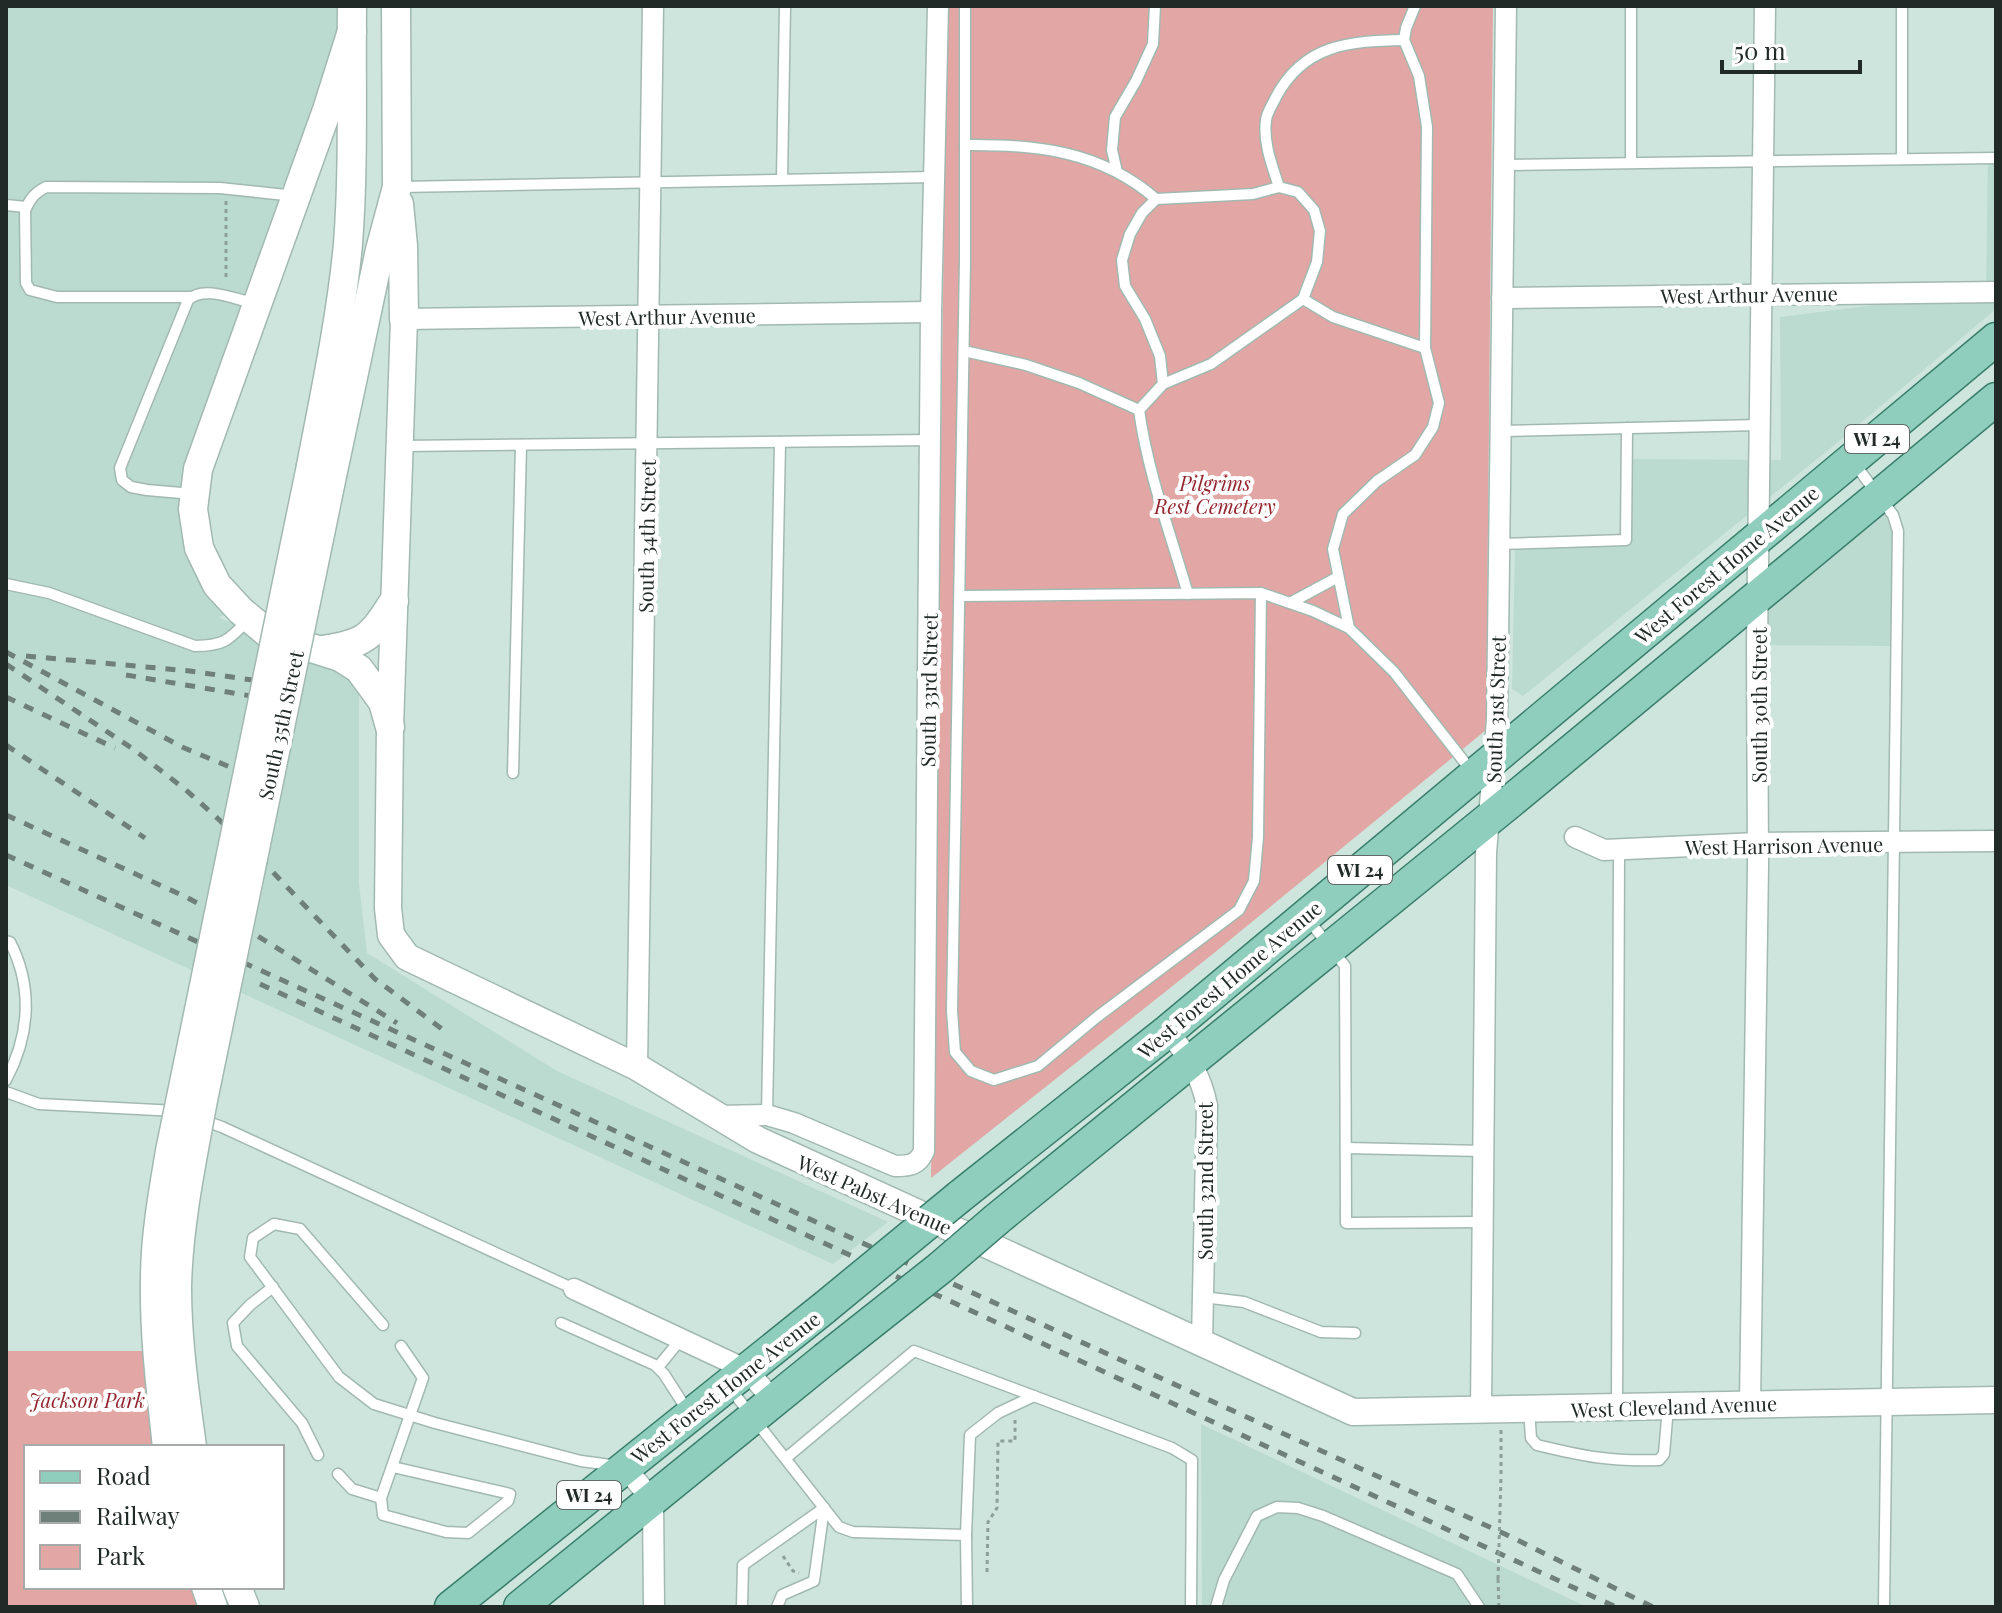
<svg xmlns="http://www.w3.org/2000/svg" width="2002" height="1613" font-family="'Playfair Display',serif">
  <rect width="100%" height="100%" fill="#cde5dd"/>
  <!-- built -->
  <g fill="#bbdad0">
    <polygon points="6,6 352,6 193,509 241,611 218,617 315,660 359,683 359,884 367,953 557,1071 888,1222 833,1264 6,885"/>
    <polygon points="1988,158 1996,158 1996,309 1838,442 1523,696 1512,689 1515,548 1630,545 1633,459 1781,460 1780,317 1986,291"/>
    <polygon points="1880,495 1893,515 1896,646 1757,645 1758,596"/>
    <polygon points="1201,1424 1587,1607 1202,1607"/>
  </g>
  <!-- green -->
  <g fill="#e2a6a4">
    <polygon points="947,6 1493,6 1486,730 1214,953 931,1178"/>
    <polygon points="6,1351 145,1351 154,1447 26,1447 26,1587 193,1587 201,1607 6,1607"/>
  </g>
  <g fill="none" stroke-linecap="round" stroke-linejoin="round">
    <!-- service casing -->
    <g stroke="#a2b9b1" stroke-width="13">
      <g id="service">
        <polyline points="965,6 965,262 952,1011 955,1052 971,1071 994,1080 1038,1066 1097,1017 1239,910 1254,881 1258,837 1261,593"/>
        <polyline points="1415,6 1406,28 1404,40 1419,76 1427,127 1425,348 1439,403 1433,427 1415,455 1377,481 1343,514 1333,549 1349,628 1394,672 1473,773"/>
        <polyline points="1631,6 1631,162"/>
        <polyline points="1902,6 1902,159"/>
        <path d="M965,145C1036,144 1101,151 1156,199L1142,213L1130,234L1122,260L1125,286L1145,319L1160,356L1163,384L1139,410"/>
        <polyline points="1504,165 1996,158"/>
        <polyline points="1117,172 1112,150 1115,117 1136,81 1153,44 1155,6"/>
        <polyline points="782,179 785,6"/>
        <polyline points="400,187 934,177"/>
        <path d="M1279,187C1272,165 1263,143 1266,120C1267,112 1273,104 1276,97C1304,44 1350,41 1404,40"/>
        <polyline points="1156,199 1253,194 1279,187 1298,192 1314,210 1320,231 1317,262 1303,299 1211,364 1163,384"/>
        <polyline points="6,205 26,207"/>
        <path d="M191,297H57L30,290L26,283L25,211C30,198 35,193 46,187L220,188L295,196"/>
        <polyline points="1303,299 1333,317 1425,348"/>
        <path d="M964,351L1026,365L1079,383L1139,410C1148,474 1170,532 1188,594"/>
        <polyline points="1501,431 1759,425"/>
        <polyline points="402,446 930,440"/>
        <polyline points="1854,463 1893,515 1898,531 1884,1607"/>
        <path d="M193,494L147,490L131,487L122,480L120,468L188,300C204,285 234,299 253,303"/>
        <polyline points="1499,544 1626,540 1627,428"/>
        <path d="M6,584L49,593L195,646C224,646 229,640 248,620"/>
        <polyline points="960,596 1261,593 1313,611 1349,628"/>
        <polyline points="1290,603 1338,577"/>
        <polyline points="513,773 521,445"/>
        <polyline points="1307,918 1345,966 1346,1223 1483,1222"/>
        <path d="M6,941L10,942C33,987 30,1035 6,1080"/>
        <polyline points="6,1092 39,1104 177,1111"/>
        <polyline points="767,1115 780,442"/>
        <polyline points="200,1119 222,1127 574,1289"/>
        <polyline points="1346,1148 1483,1151"/>
        <polyline points="273,1287 250,1305 233,1323 237,1346 302,1423 318,1455"/>
        <polyline points="1203,1297 1244,1302 1321,1332 1355,1333"/>
        <polyline points="561,1323 655,1365 664,1374 689,1413"/>
        <polyline points="383,1325 300,1229 274,1224 253,1238 250,1257 339,1377 374,1404 435,1423 581,1461 618,1466"/>
        <polyline points="658,1367 681,1339"/>
        <polyline points="729,1387 839,1527 853,1532 966,1535 967,1607"/>
        <polyline points="1617,1406 1619,850"/>
        <path d="M1529,1410L1531,1438L1537,1445C1582,1456 1612,1462 1659,1460L1664,1454L1668,1407"/>
        <polyline points="786,1458 914,1351 1172,1448 1192,1460 1191,1607"/>
        <polyline points="393,1467 510,1494 508,1501 468,1533 446,1532 383,1515 381,1498 423,1378 401,1346"/>
        <polyline points="338,1474 352,1489 381,1498"/>
        <polyline points="966,1535 970,1435 998,1413 1034,1396"/>
        <polyline points="742,1607 743,1565 824,1508"/>
        <polyline points="777,1607 782,1595 814,1581 824,1508"/>
        <polyline points="1216,1607 1224,1580 1257,1516 1277,1507 1298,1508 1323,1516 1457,1574 1479,1607"/>
      </g>
    </g>
    <!-- minor casing -->
    <g stroke="#a2b9b1" stroke-width="23">
      <g id="minor">
        <polyline points="1502,298 1996,292"/>
        <polyline points="404,319 931,312"/>
        <polyline points="1575,837 1604,850 1758,843 1996,841"/>
        <path d="M1168,1031C1187,1055 1201,1074 1207,1106L1202,1342"/>
        <polyline points="637,1067 653,6"/>
        <path d="M719,1116L767,1115L794,1123L895,1166C910,1166 918,1165 924,1151L931,312L938,6"/>
        <polyline points="574,1289 747,1370 773,1400"/>
        <polyline points="1750,1403 1758,866 1757,645 1765,6"/>
        <polyline points="1481,1411 1486,853 1497,720 1506,6"/>
        <polyline points="624,1466 653,1501 654,1607"/>
      </g>
    </g>
    <!-- tertiary casing -->
    <g stroke="#a2b9b1" stroke-width="29">
      <polyline id="tertiary" points="404,319 390,727 388,908 391,935 407,957 637,1067 758,1140 1353,1412 1996,1400"/>
    </g>
    <!-- secondary casing -->
    <g stroke="#a2b9b1" stroke-width="31">
      <g id="secondary">
        <polyline points="352,31 327,110 198,469 193,509 199,548 217,585 241,611 270,635 340,657 359,669 383,702 390,727"/>
        <polyline points="399,204 403,246 404,319"/>
        <path d="M311,466C325,393 341,318 348,244C354,165 351,85 352,6"/>
        <polyline points="333,471 380,250 397,187 396,6"/>
        <path d="M322,650C366,644 371,637 394,601"/>
        <polyline points="206,1587 213,1607"/>
        <polyline points="237,1587 245,1607"/>
      </g>
    </g>
    <!-- primary casing -->
    <g stroke="#387e6b" stroke-width="35">
      <g id="primary">
        <polyline points="959,1197 1168,1031 1996,339"/>
        <polyline points="997,1219 1511,801 1996,399"/>
        <polyline points="451,1607 824,1308"/>
        <polyline points="520,1607 825,1359"/>
      </g>
    </g>
    <!-- path -->
    <g stroke="#8d9f99" stroke-width="3" stroke-dasharray="4 4" stroke-linecap="butt">
      <polyline points="226,201 226,281"/>
      <polyline points="1501,1430 1501,1477"/>
      <polyline points="783,1556 793,1571 799,1573"/>
      <polyline points="987,1572 988,1522 997,1508 998,1441 1015,1441 1015,1420"/>
      <polyline points="1498,1579 1499,1607"/>
    </g>
    <!-- service -->
    <use href="#service" stroke="#fff" stroke-width="10"/>
    <!-- minor -->
    <use href="#minor" stroke="#fff" stroke-width="20"/>
    <!-- tertiary -->
    <use href="#tertiary" stroke="#fff" stroke-width="26"/>
    <!-- secondary -->
    <use href="#secondary" stroke="#fff" stroke-width="28"/>
    <!-- primary -->
    <use href="#primary" stroke="#8fcdbc" stroke-width="32"/>
    <!-- rail -->
    <g stroke="#6f7f7a" stroke-width="5" stroke-dasharray="10 10" stroke-linecap="butt">
      <polyline points="6,652 182,747 254,777"/>
      <polyline points="26,656 190,671 280,684"/>
      <polyline points="6,664 133,749 186,790 245,843 375,979 446,1032"/>
      <polyline points="126,675 275,700"/>
      <polyline points="6,697 115,748"/>
      <polyline points="6,745 145,838"/>
      <polyline points="6,815 186,897 253,933 397,1023"/>
      <polyline points="6,855 1505,1534 1653,1607"/>
      <polyline points="260,984 1616,1607"/>
    </g>
    <!-- secondary-bridge casing -->
    <g stroke="#a2b9b1" stroke-width="31" stroke-linecap="butt">
      <g id="secondary-bridge">
        <path d="M167,1447C161,1391 154,1336 155,1280C155,1236 163,1193 170,1151L311,466"/>
        <path d="M192,1447C185,1395 177,1341 177,1288C178,1226 192,1160 203,1100L333,471"/>
      </g>
    </g>
    <!-- primary-bridge casing -->
    <g stroke="#387e6b" stroke-width="35" stroke-linecap="butt">
      <g id="primary-bridge">
        <polyline points="824,1308 959,1197"/>
        <polyline points="825,1359 940,1268 997,1219"/>
      </g>
    </g>
    <!-- path-bridge -->
    <polyline stroke="#8d9f99" stroke-width="3" stroke-dasharray="4 4" stroke-linecap="butt" points="1498,1579 1501,1477"/>
    <!-- secondary-bridge -->
    <use href="#secondary-bridge" stroke="#fff" stroke-width="28"/>
    <!-- primary-bridge -->
    <use href="#primary-bridge" stroke="#8fcdbc" stroke-width="32"/>
  </g>
  <g text-anchor="middle" dominant-baseline="central" stroke-width="8" stroke-linejoin="round" paint-order="stroke">
    <!-- shield labels -->
    <g fill="#fff" stroke="#646a68" stroke-width="2">
      <rect x="1845" y="425" width="64" height="28" rx="6"/>
      <rect x="1328" y="856" width="64" height="28" rx="6"/>
      <rect x="557" y="1481" width="64" height="28" rx="6"/>
    </g>
    <g font-size="18" font-weight="bold" fill="#212a27">
      <text x="1877" y="439">WI 24</text>
      <text x="1360" y="870">WI 24</text>
      <text x="589" y="1495">WI 24</text>
    </g>
    <!-- street labels -->
    <g font-size="20" fill="#212a27" stroke="#fff">
      <text transform="translate(1749 294) rotate(-1)">West Arthur Avenue</text>
      <text transform="translate(667 316) rotate(-1)">West Arthur Avenue</text>
      <text transform="translate(646 536) rotate(-89)">South 34th Street</text>
      <text transform="translate(1726 564) rotate(-40)">West Forest Home Avenue</text>
      <text transform="translate(928 690) rotate(-89)">South 33rd Street</text>
      <text transform="translate(1758 705) rotate(-90)">South 30th Street</text>
      <text transform="translate(1495 709) rotate(-88)">South 31st Street</text>
      <text transform="translate(280 725) rotate(-78)">South 35th Street</text>
      <text transform="translate(1784 845) rotate(-1)">West Harrison Avenue</text>
      <text transform="translate(1229 979) rotate(-40)">West Forest Home Avenue</text>
      <text transform="translate(1204 1181) rotate(-90)">South 32nd Street</text>
      <text transform="translate(875 1194) rotate(24)">West Pabst Avenue</text>
      <text transform="translate(725 1387) rotate(-38)">West Forest Home Avenue</text>
      <text transform="translate(1674 1406) rotate(-2)">West Cleveland Avenue</text>
    </g>
    <!-- park labels -->
    <g font-size="20" font-style="italic" fill="#93242e" stroke="#fff">
      <text x="1215" y="482">Pilgrims<tspan x="1215" dy="23">Rest Cemetery</tspan></text>
      <text x="87" y="1399">Jackson Park</text>
    </g>
  </g>
  <!-- border -->
  <rect width="2002" height="1613" fill="none" stroke="#212a27" stroke-width="16"/>
  <!-- legend -->
  <rect x="24" y="1445" width="260" height="144" fill="#ffffff" stroke="#a6aaa9" stroke-width="2"/>
  <rect x="40" y="1471" width="40" height="12" fill="#8fcdbc" stroke="#a6aaa9" stroke-width="2"/>
  <text x="96" y="1485" font-size="24" fill="#212a27">Road</text>
  <rect x="40" y="1511" width="40" height="12" fill="#6f7f7a" stroke="#a6aaa9" stroke-width="2"/>
  <text x="96" y="1525" font-size="24" fill="#212a27">Railway</text>
  <rect x="40" y="1545" width="40" height="24" fill="#e2a6a4" stroke="#a6aaa9" stroke-width="2"/>
  <text x="96" y="1565" font-size="24" fill="#212a27">Park</text>
  <!-- scale -->
  <path d="M1722 60v12h138v-12" fill="none" stroke="#212a27" stroke-width="4"/>
  <text x="1734" y="60" font-size="24" fill="#212a27" stroke="#ffffff" stroke-width="6" paint-order="stroke">50 m</text>
</svg>
